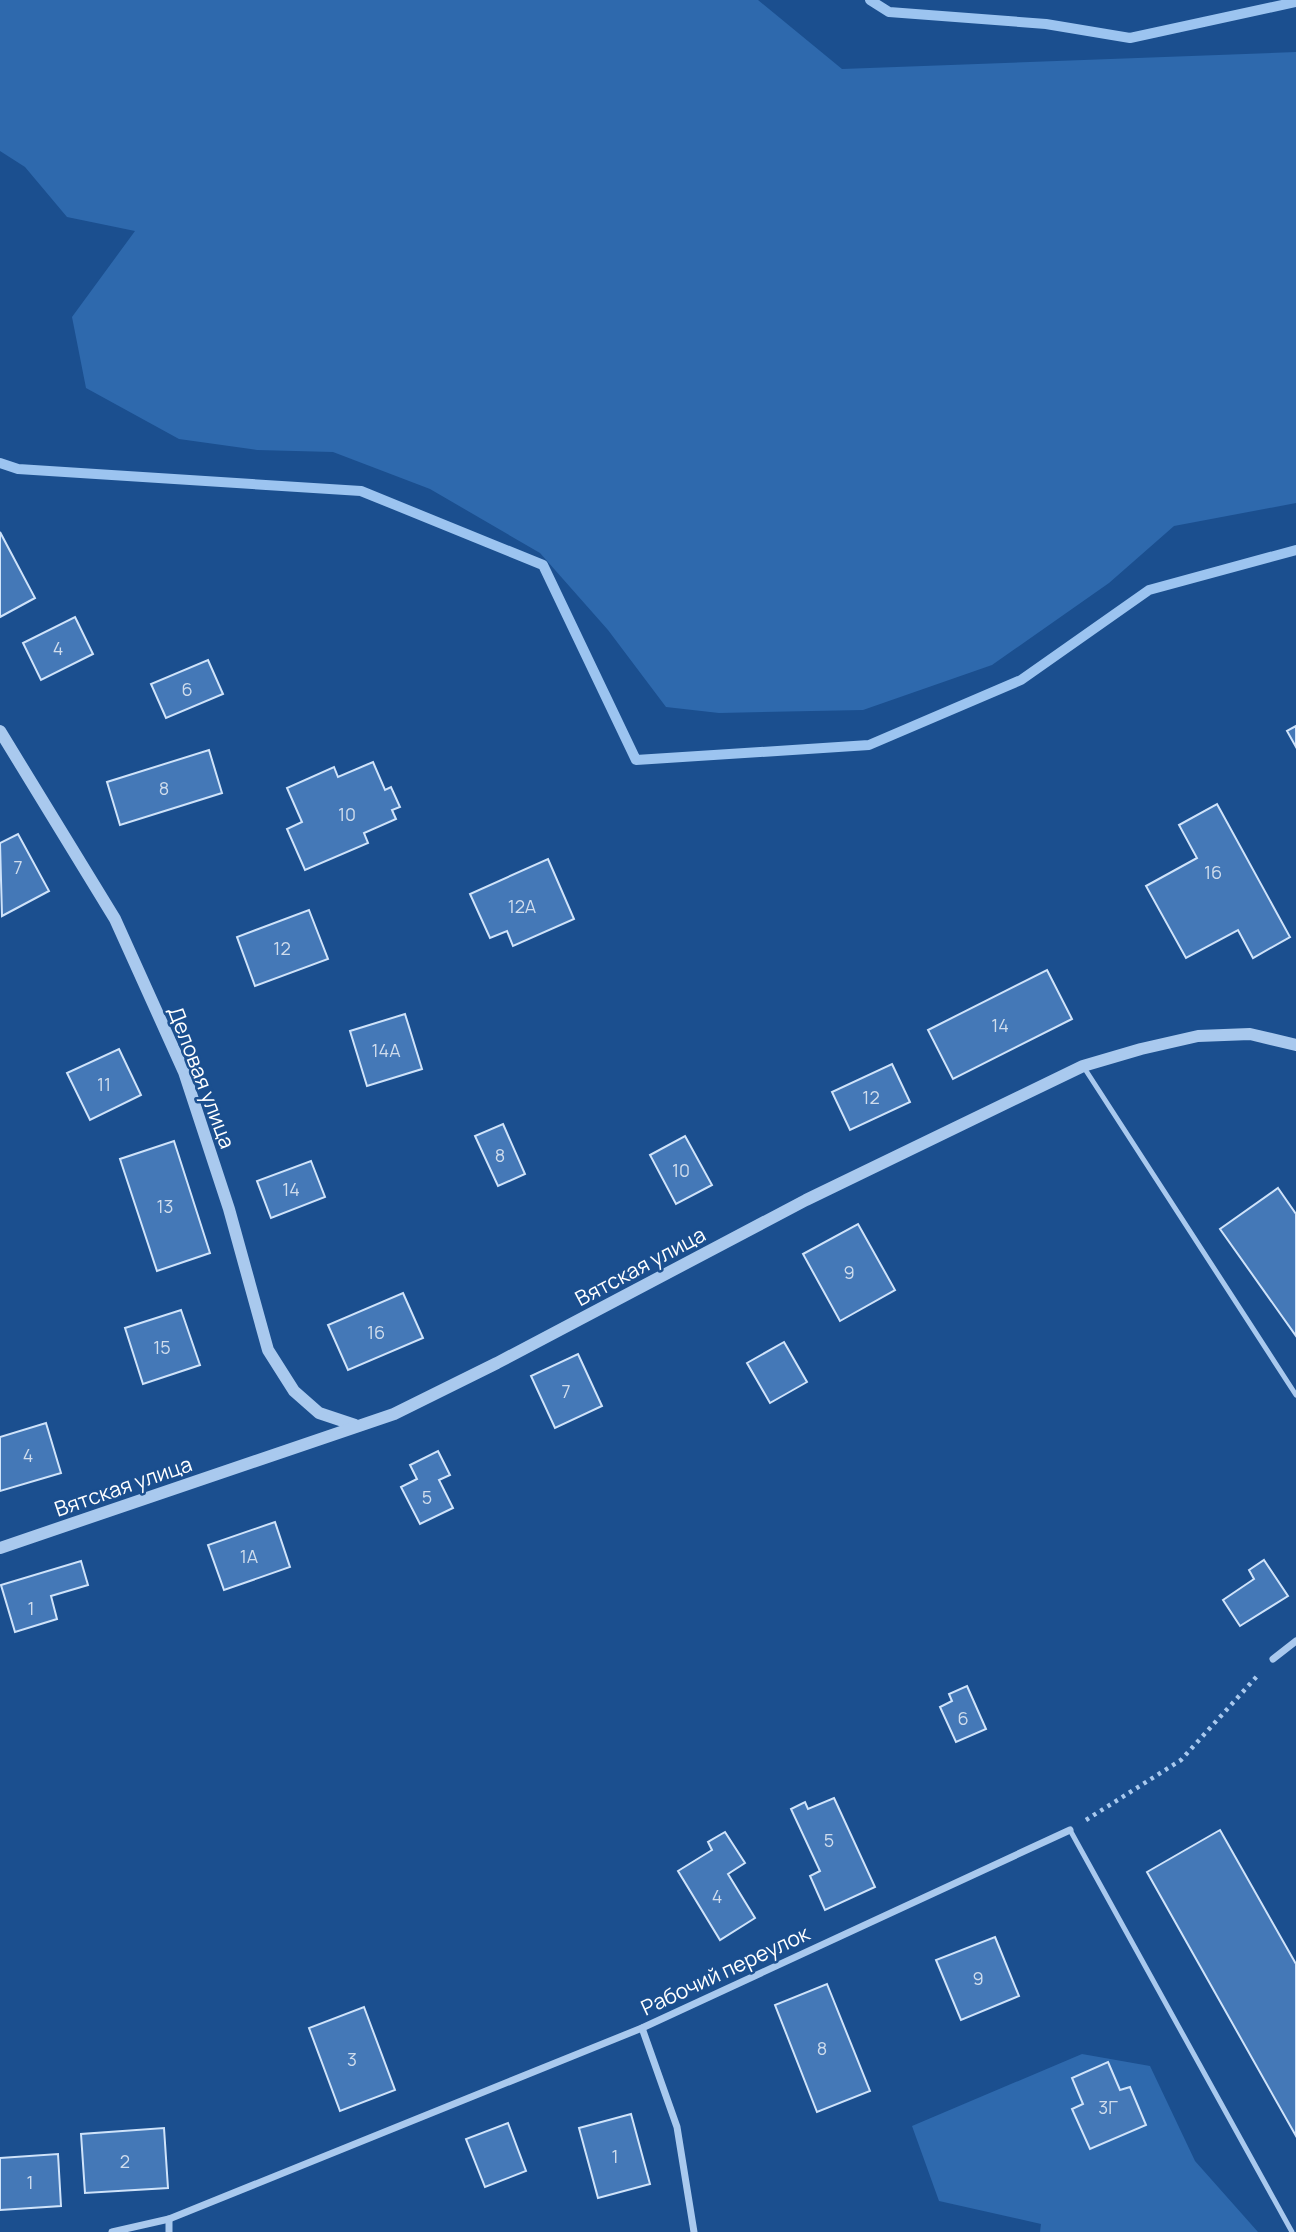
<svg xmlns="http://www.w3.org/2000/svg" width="1296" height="2232" font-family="Manrope,sans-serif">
  <rect width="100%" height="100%" fill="#1b4f8f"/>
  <!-- green -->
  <g fill="#2e69ad">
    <polygon points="0,0 758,0 842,69 1296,52 1296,503 1174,526 1109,583 992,665 863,710 719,713 666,707 608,630 540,553 430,489 333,452 257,450 179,439 86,388 72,317 135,231 67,217 25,167 0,151"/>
    <polygon points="1082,2054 1150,2066 1195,2161 1258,2232 1040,2232 1041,2224 939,2201 912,2126"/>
  </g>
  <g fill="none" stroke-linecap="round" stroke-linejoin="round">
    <!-- stream -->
    <g stroke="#9cc4f0" stroke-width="10">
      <polyline points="870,0 889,12 1046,24 1130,38 1296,2"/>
      <polyline points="0,463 18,469 361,491 543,565 636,760 869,745 1021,680 1149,590 1296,550"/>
    </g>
  </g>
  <!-- building -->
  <g fill="#4478b7" stroke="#cfe3fa" stroke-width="2">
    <polygon points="0,532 35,598 0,617"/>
    <polygon points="75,617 93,654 41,680 23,643"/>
    <polygon points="208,660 223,694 166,718 151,684"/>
    <polygon points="1296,726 1296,747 1287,731"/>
    <polygon points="209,750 222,793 120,825 107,782"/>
    <polygon points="373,762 385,790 391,787 400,807 392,810 396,819 364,833 368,843 305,870 287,829 302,822 287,788 334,767 338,777"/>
    <polygon points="1217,804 1290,937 1253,958 1238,930 1186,958 1146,886 1197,858 1179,825"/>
    <polygon points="18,834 49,891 2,916 0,843"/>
    <polygon points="548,859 574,919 513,946 507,931 490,938 470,894"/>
    <polygon points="309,910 328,959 255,986 237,937"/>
    <polygon points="1047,970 1072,1019 953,1079 928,1030"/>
    <polygon points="405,1014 422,1069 367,1086 350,1031"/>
    <polygon points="119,1049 141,1095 90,1120 67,1073"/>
    <polygon points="892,1064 910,1102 850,1130 832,1092"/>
    <polygon points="503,1124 525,1174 498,1186 475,1136"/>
    <polygon points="685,1136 712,1185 676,1204 650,1155"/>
    <polygon points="174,1141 210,1253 157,1271 120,1159"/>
    <polygon points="311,1161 325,1197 271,1218 257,1181"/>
    <polygon points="1278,1188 1296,1214 1296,1336 1220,1229"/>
    <polygon points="858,1224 895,1290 840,1321 803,1254"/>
    <polygon points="403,1293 423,1338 348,1370 328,1325"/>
    <polygon points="181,1310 200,1365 143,1384 125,1328"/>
    <polygon points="784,1342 807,1382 770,1403 747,1363"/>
    <polygon points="578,1354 602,1406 555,1428 531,1376"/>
    <polygon points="46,1423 61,1473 0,1491 0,1437"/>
    <polygon points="438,1451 450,1475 439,1480 453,1508 420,1524 401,1487 417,1479 410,1465"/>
    <polygon points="275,1522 290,1567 224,1590 208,1545"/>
    <polygon points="1264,1560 1288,1596 1240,1626 1223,1600 1254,1579 1249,1570"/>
    <polygon points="81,1561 88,1585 51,1596 57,1619 15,1632 1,1585"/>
    <polygon points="967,1686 986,1729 956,1742 940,1707 952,1701 949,1694"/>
    <polygon points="834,1798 875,1887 825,1910 810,1876 820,1871 791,1809 805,1802 808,1809"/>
    <polygon points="1220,1830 1296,1964 1296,2136 1147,1872"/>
    <polygon points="725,1832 745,1863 728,1874 755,1918 720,1940 678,1871 712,1850 708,1842"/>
    <polygon points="995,1937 1019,1996 961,2020 936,1960"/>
    <polygon points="827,1984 870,2091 817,2112 775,2005"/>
    <polygon points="364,2007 395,2090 340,2111 309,2028"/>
    <polygon points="1108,2062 1120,2090 1130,2087 1146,2125 1090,2149 1072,2109 1083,2104 1072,2078"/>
    <polygon points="631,2114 650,2184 598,2198 579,2128"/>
    <polygon points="508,2123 526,2171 485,2187 466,2139"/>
    <polygon points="164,2128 168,2188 85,2193 81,2134"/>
    <polygon points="58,2154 61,2206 0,2210 0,2158"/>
  </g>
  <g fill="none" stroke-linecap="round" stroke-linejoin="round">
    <!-- path -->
    <polyline stroke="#a9c9ee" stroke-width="4.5" stroke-dasharray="3.5 5" stroke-linecap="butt" points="1086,1820 1181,1760 1259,1674"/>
    <!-- service -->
    <g stroke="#a9c9ee" stroke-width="5">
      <polyline points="1083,1066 1296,1395"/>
      <polyline points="1070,1830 1292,2232"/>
    </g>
    <!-- minor -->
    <g stroke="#a9c9ee" stroke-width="7">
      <polyline points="1273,1659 1296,1641"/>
      <polyline points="642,2028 677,2127 694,2232"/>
      <polyline points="169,2219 169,2232"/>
      <polyline points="112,2232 169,2219 642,2028 1070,1830"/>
    </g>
    <!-- tertiary -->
    <g stroke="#a9c9ee" stroke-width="12">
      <polyline points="0,731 115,919 184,1072 229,1209 268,1350 294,1391 319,1413 355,1425"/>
      <polyline points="0,1548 394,1414 497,1363 806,1200 1083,1066 1141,1049 1198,1036 1250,1034 1296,1045"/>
    </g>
  </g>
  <g text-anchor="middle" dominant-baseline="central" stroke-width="5" stroke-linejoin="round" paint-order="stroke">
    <!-- number labels -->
    <g font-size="18" fill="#d0dded">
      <text x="58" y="648">4</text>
      <text x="187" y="689">6</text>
      <text x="164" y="788">8</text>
      <text x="347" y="814">10</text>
      <text x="18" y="867">7</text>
      <text x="1213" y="872">16</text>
      <text x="522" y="906">12А</text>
      <text x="282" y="948">12</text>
      <text x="1000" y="1025">14</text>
      <text x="386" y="1050">14А</text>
      <text x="104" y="1084">11</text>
      <text x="871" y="1097">12</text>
      <text x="500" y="1155">8</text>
      <text x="681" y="1170">10</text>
      <text x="291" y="1189">14</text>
      <text x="165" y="1206">13</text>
      <text x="849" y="1272">9</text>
      <text x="376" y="1332">16</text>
      <text x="162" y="1347">15</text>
      <text x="566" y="1391">7</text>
      <text x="28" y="1455">4</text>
      <text x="427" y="1497">5</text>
      <text x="249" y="1556">1А</text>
      <text x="31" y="1608">1</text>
      <text x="963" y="1718">6</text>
      <text x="829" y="1840">5</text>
      <text x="717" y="1896">4</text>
      <text x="978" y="1978">9</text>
      <text x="822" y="2048">8</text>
      <text x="352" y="2059">3</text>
      <text x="1108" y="2107">3Г</text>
      <text x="615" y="2156">1</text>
      <text x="125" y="2161">2</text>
      <text x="30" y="2182">1</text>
    </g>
    <!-- street labels -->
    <g font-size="21" fill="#fff" stroke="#1b4f8f">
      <text transform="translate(202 1077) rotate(69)">Деловая улица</text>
      <text transform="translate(640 1266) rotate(-28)">Вятская улица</text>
      <text transform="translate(123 1486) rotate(-19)">Вятская улица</text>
      <text transform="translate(725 1970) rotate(-25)">Рабочий переулок</text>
    </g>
  </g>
</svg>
